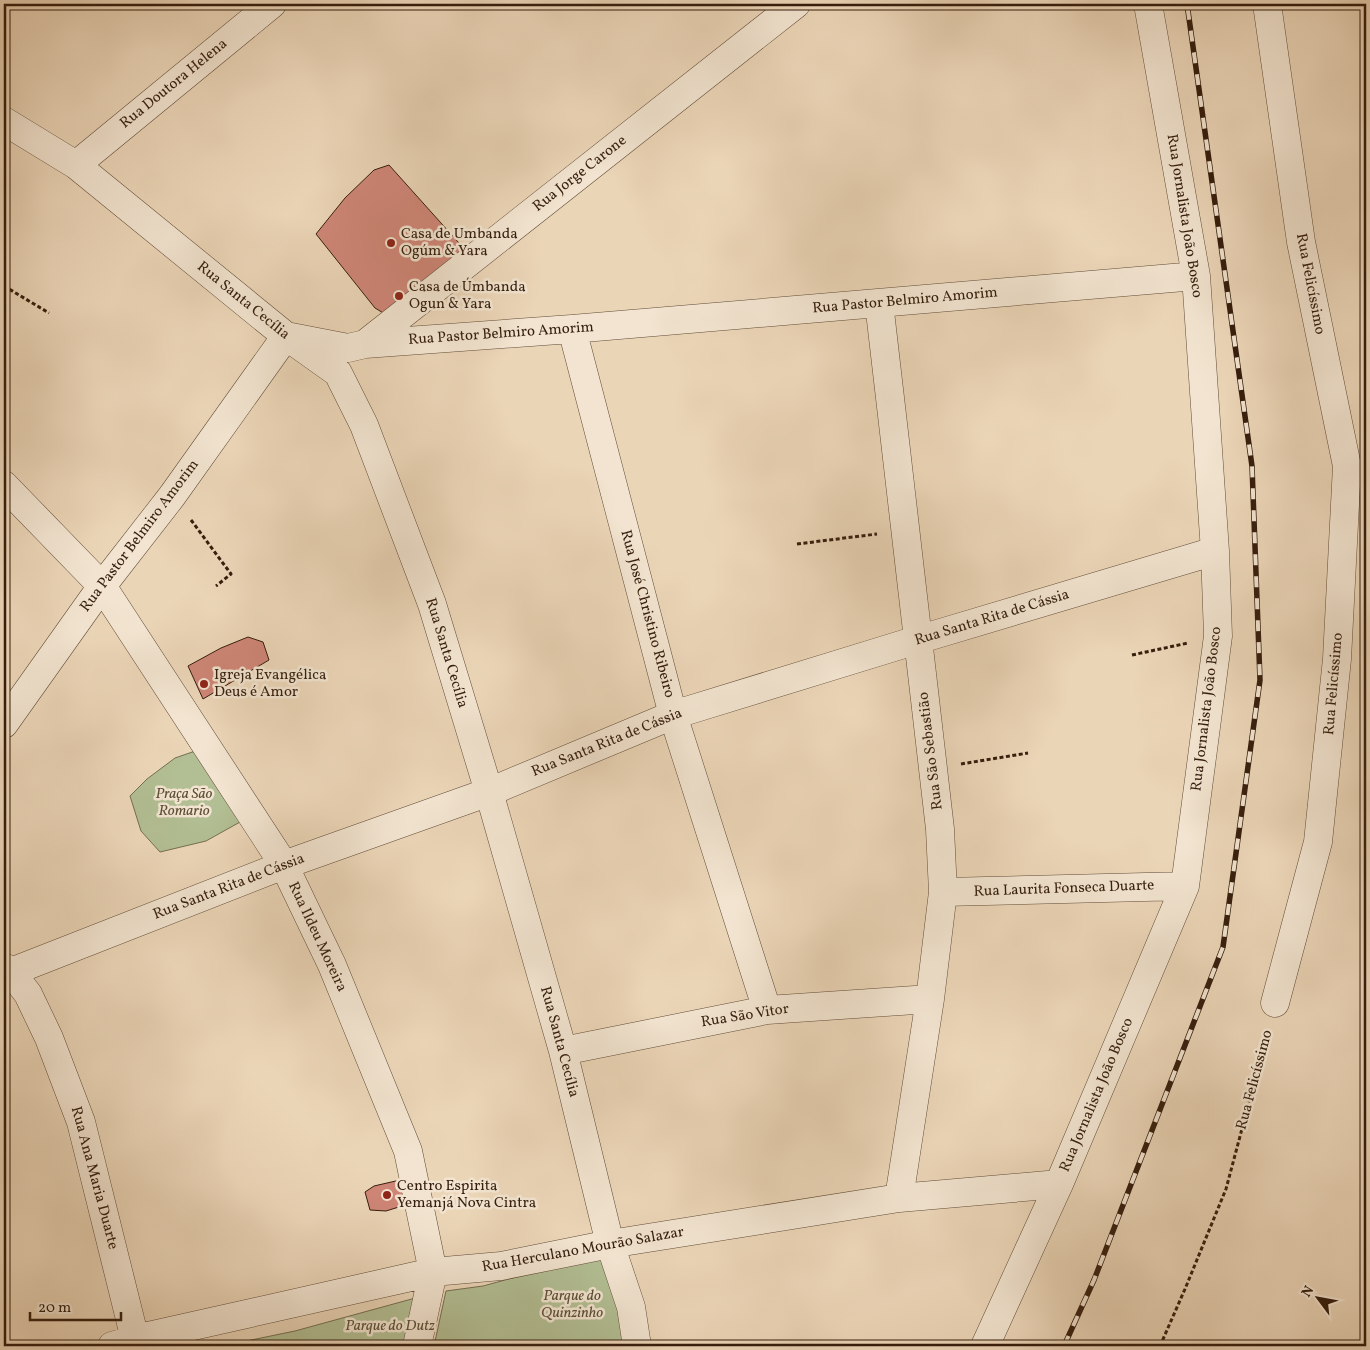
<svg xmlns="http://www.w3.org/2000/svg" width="1370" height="1350" font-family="Vollkorn,serif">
<rect width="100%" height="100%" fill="#ebd5b7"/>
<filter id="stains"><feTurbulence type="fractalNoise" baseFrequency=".004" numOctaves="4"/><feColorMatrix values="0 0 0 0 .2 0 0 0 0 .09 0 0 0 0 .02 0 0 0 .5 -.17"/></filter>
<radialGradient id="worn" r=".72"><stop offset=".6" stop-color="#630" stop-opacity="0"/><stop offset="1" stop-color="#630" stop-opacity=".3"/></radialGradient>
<path fill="#b2be93" stroke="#746e50" d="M201 749 240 822 206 841 160 852 141 831 130 796 147 779 175 758Z
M604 1253 626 1346H434L446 1291 483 1286Z
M419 1297 408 1346H222L295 1331Z"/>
<path fill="#cf8677" stroke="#351e0d" d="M389 165 467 252 390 317 375 308 316 234 345 198 374 170Z
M248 637 263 642 269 660 203 699 188 666 221 648Z
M400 1180 404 1183 408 1201 402 1206 386 1211 370 1210 365 1192 374 1186Z"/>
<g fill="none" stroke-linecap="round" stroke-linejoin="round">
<g stroke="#624c38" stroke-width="29">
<path id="street" d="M1267 4 1301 242 1347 466 1337 659 1318 842 1275 1003
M4 121 76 165 286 336 338 373 364 425 432 604 489 792 563 1051 610 1244 631 1307 637 1346
M76 165 272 4
M879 303 940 829 943 892 930 999 899 1198
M572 329 673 715 767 1010
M365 344 796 4
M4 485 102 586 284 865 332 965 408 1151 433 1272 417 1346
M4 724 102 586 172 496 286 336 348 348 365 344 572 329 1196 276
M943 892 1185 886
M4 967 11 972 28 994 49 1038 81 1122 135 1339V1346
M11 972 284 865 489 792 673 715 917 640 1215 551
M563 1051 767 1010 930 999
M112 1346 135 1339 433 1272 501 1266 610 1244 899 1198 1059 1184
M985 1346 1059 1184 1185 886 1218 636 1215 551 1196 276 1148 4"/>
</g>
<path stroke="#351e0d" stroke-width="3" stroke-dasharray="4 2.5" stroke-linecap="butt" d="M4 286 49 313
M191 520 231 574 216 586
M797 544 877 534
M1132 655 1188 643
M961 764 1028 753
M1160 1346 1185 1289 1226 1189 1268 1031"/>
<use href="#street" stroke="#f2e4d0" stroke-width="28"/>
<g stroke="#351e0d" stroke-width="5.5">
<path id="rail" d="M1064 1346 1094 1280 1223 947 1260 680 1252 466 1187 4"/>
</g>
<use href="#rail" stroke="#f2e4d0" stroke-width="4" stroke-dasharray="11" stroke-linecap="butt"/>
</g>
<g fill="#8f2418" stroke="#f2e4d0" stroke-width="2">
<circle cx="391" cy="243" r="5"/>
<circle cx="399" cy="296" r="5"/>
<circle cx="204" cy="684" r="5"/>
<circle cx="387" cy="1195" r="5"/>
</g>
<g text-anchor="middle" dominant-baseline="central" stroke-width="5" stroke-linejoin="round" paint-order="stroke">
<g font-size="15" fill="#351e0d" stroke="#f2e4d0">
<text transform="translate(174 84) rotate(-39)">Rua Doutora Helena</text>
<text transform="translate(580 174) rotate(-38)">Rua Jorge Carone</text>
<text transform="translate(1184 216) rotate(81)">Rua Jornalista João Bosco</text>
<text transform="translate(1310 284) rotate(79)">Rua Felicíssimo</text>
<text transform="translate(243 301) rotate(39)">Rua Santa Cecília</text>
<text transform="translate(905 301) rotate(-5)">Rua Pastor Belmiro Amorim</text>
<text transform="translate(501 334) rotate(-4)">Rua Pastor Belmiro Amorim</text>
<text transform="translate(140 536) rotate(-53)">Rua Pastor Belmiro Amorim</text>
<text transform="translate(647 614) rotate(75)">Rua José Christino Ribeiro</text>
<text transform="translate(992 618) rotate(-17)">Rua Santa Rita de Cássia</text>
<text transform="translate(446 653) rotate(73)">Rua Santa Cecília</text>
<text transform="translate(1334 684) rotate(-85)">Rua Felicíssimo</text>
<text transform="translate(1207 709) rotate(-83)">Rua Jornalista João Bosco</text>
<text transform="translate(607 743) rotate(-22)">Rua Santa Rita de Cássia</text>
<text transform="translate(931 751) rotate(-97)">Rua São Sebastião</text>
<text transform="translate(229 887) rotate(-21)">Rua Santa Rita de Cássia</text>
<text transform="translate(1064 889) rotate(-2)">Rua Laurita Fonseca Duarte</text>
<text transform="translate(317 937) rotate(65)">Rua Ildeu Moreira</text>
<text transform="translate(745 1016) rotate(-9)">Rua São Vitor</text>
<text transform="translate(559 1042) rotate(75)">Rua Santa Cecília</text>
<text transform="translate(1255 1080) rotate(-75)">Rua Felicíssimo</text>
<text transform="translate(1097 1095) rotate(-67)">Rua Jornalista João Bosco</text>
<text transform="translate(94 1178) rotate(75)">Rua Ana Maria Duarte</text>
<text transform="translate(583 1250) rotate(-10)">Rua Herculano Mourão Salazar</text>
</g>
<g font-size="15" fill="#351e0d" stroke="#f2e4d0" text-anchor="start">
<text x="401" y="234">Casa de Umbanda<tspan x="401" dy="17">Ogúm &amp; Yara</tspan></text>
<text x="409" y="287">Casa de Úmbanda<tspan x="409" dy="17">Ogun &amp; Yara</tspan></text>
<text x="214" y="675">Igreja Evangélica<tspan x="214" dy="17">Deus é Amor</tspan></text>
<text x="397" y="1186">Centro Espirita<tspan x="397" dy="17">Yemanjá Nova Cintra</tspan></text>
</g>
<g font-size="15" font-style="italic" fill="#5a4e35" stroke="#f2e4d0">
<text x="184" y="794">Praça São<tspan x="184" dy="17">Romario</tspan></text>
<text x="572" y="1296">Parque do<tspan x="572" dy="17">Quinzinho</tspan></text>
<text x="390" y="1326">Parque do Dutz</text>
</g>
</g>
<rect width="1370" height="1350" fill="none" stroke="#ebd5b7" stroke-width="20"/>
<rect x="5" y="5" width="1360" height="1340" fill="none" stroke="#351e0d" stroke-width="2.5"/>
<rect x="10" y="10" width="1350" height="1330" fill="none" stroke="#351e0d"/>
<g transform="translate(1318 1298) rotate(302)" stroke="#f2e4d0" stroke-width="4" paint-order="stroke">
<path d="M0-4L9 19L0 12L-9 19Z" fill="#351e0d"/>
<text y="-8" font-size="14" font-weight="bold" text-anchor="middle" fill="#351e0d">N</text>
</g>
<path d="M30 1312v8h91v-8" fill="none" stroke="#351e0d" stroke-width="2.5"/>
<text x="38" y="1312" font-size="15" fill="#351e0d" stroke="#f2e4d0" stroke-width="4" paint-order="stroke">20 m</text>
<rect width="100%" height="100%" filter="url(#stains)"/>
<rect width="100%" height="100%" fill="url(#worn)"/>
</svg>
